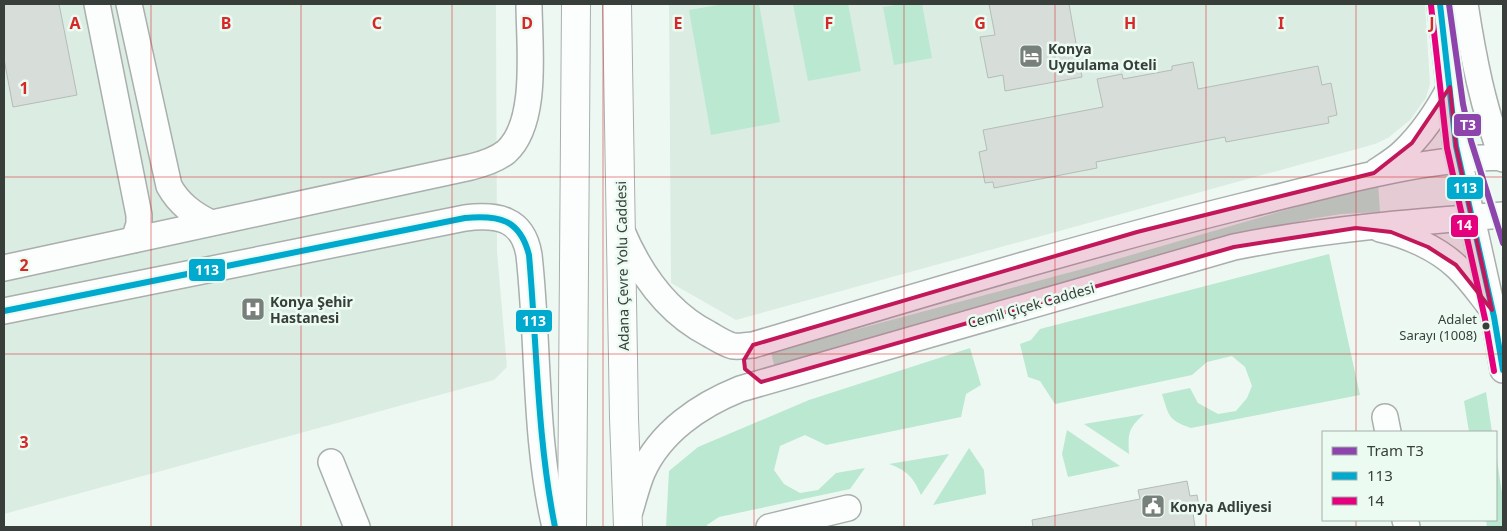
<svg xmlns="http://www.w3.org/2000/svg" width="1507" height="531" font-family="'Noto Sans',sans-serif">
<rect width="100%" height="100%" fill="#eef8f3"/>
<path fill="#dbece3" d="M4 4H496L497 251 507 367 494 380 4 514Z
M669 4H1425L1430 84 1426 98 1410 120 1388 138 1375 144 736 320 671 283Z"/>
<path fill="#bae8d1" d="M724 4H759L780 122 711 135 689 10Z
M793 4H848L861 71 808 81Z
M902 4H922L932 58 894 65 883 7Z
M1378 183 1380 212 1341 214 1310 219 1270 229 1094 279 774 365 771 352 1090 267Z
M1329 254 1360 395 1191 428C1168 420 1169 416 1162 394L1190 388 1198 403 1218 414 1236 411 1247 398 1252 386 1245 367 1232 356 1207 362 1192 375 1055 404 1040 381 1028 377 1020 344 1031 340 1040 329Z
M970 348 981 385 966 394 961 417 826 445 805 435 780 446 774 470 784 484 800 493 818 490 836 473 865 468 850 489 719 517 707 525V527H666L669 471 698 447 809 400Z
M1486 392 1492 432H1469L1464 401Z
M1144 414C1128 429 1128 433 1129 454L1084 424Z
M1067 430 1120 466 1068 477 1062 454Z
M969 448 984 470 986 494 933 505Z
M1496 453 1503 500V527H1487L1486 520H1496Z
M949 454 921 495C913 477 908 471 889 464Z"/>
<path fill="#d7deda" stroke="#b5bcb8" d="M4 4H59L77 95 13 107 4 59Z
M989 4H1069L1082 77 1005 91 1003 75 988 78 980 37 995 35Z
M1193 62 1198 89 1318 66 1322 85 1331 83 1337 115 1328 117 1329 123 1226 142 1225 137 1096 162 1097 168 994 188 993 182 985 183 979 152 987 150 983 130 1103 107 1097 79 1122 74 1123 79 1172 70V66Z
M1187 481 1190 496 1197 495 1200 512 1193 513 1195 527H1033L1032 520 1140 499 1138 490Z"/>
<g fill="none" stroke-linecap="round" stroke-linejoin="round">
<g stroke="#a9afac" stroke-width="28">
<path id="minor" d="M97 4 139 215V224L134 240
M129 4 169 186C179 204 193 214 211 223
M1440 4 1456 146 1494 317 1503 370
M1465 4C1473 56 1483 109 1503 159
M1377 171C1386 165 1396 159 1403 152 1422 134 1438 110 1450 87
M621 229C639 272 666 312 709 334 716 338 725 344 733 346 739 347 747 345 753 345 917 296 1081 246 1247 205 1332 184 1416 159 1503 157
M1380 229C1407 235 1437 248 1457 267 1469 278 1478 291 1488 304
M4 268 471 167C483 164 496 160 506 152 539 123 529 44 529 4
M4 311 465 218C497 214 523 218 529 255 539 345 534 438 555 527
M1385 417 1388 432
M331 462 357 527
M630 511C634 498 637 485 642 473 660 432 700 405 740 389L1234 247C1323 229 1413 222 1503 215
M1405 520 1407 527
M769 527 848 508"/>
</g>
<g stroke="#a9afac" stroke-width="30">
<path id="highway" d="M617 4 624 418 628 527
M572 527 576 4"/>
</g>
<use href="#minor" stroke="#fcfefd" stroke-width="25"/>
<use href="#highway" stroke="#fcfefd" stroke-width="28"/>
<g stroke="#ebfbf2" stroke-width="10">
<path id="bus-1" d="M1440 4 1456 146 1494 317 1503 370
M4 311 465 218C499 215 520 219 529 255 537 346 537 437 555 527"/>
</g>
<g stroke="#ebfbf2" stroke-width="10">
<path id="bus-2" d="M1431 5 1447 148 1485 319 1494 371"/>
</g>
<use href="#bus-1" stroke="#00a9ce" stroke-width="6"/>
<use href="#bus-2" stroke="#e5007d" stroke-width="6"/>
<g stroke="#ebfbf2" stroke-width="10">
<path id="tram-1" d="M1449 4 1463 104 1471 141 1503 243"/>
</g>
<use href="#tram-1" stroke="#8e44ad" stroke-width="6"/>
</g>
<path fill="#c2185b" fill-opacity="0.2" stroke="#c2185b" stroke-width="4" stroke-linejoin="round" d="M1450 87 1456 146 1492 310 1456 265 1428 247 1391 232 1356 228 1234 247 761 382 745 369 744 360 753 345 1137 232 1374 173 1412 143Z"/>
<path fill="none" stroke="#d62828" stroke-width="1" stroke-opacity="0.55" d="M151 4V527M301 4V527M452 4V527M603 4V527M754 4V527M904 4V527M1055 4V527M1206 4V527M1356 4V432M4 177H1503M4 354H1503M1356 520V527"/>
<defs>
<g id="hotel-square" transform="scale(1.25)"><rect x="-9" y="-9" width="18" height="18" rx="4" fill="#78807b" stroke="#ebfbf2"/><path d="M-6-4.5h1.5V1H6V5H4.5V3h-9V5H-6ZM-4 0a1.8 1.8 0 1 1 3.6 0ZM.5 0V-2.5h3Q6-2.5 6 0Z" fill="#fff"/></g>
<g id="hospital-square" transform="scale(1.25)"><rect x="-9" y="-9" width="18" height="18" rx="4" fill="#78807b" stroke="#ebfbf2"/><path d="M-5-5h3v3.5h4V-5h3V5h-3V1.5h-4V5h-3Z" fill="#fff"/></g>
<g id="civic-square" transform="scale(1.25)"><rect x="-9" y="-9" width="18" height="18" rx="4" fill="#78807b" stroke="#ebfbf2"/><path d="M-.6-6.5H3V-4.5H.6V-3L4-1V1h2V6H-6V1h2V-1L-.6-3ZM-1.2 2.5V6h2.4V2.5Z" fill="#fff"/></g>
</defs>
<g fill-rule="evenodd">
<use href="#hotel-square" x="1031" y="56"/>
<use href="#hospital-square" x="253" y="309"/>
<use href="#civic-square" x="1153" y="506"/>
</g>
<circle fill="#383f3b" stroke="#ebfbf2" stroke-width="2" cx="1486" cy="326" r="4.5"/>
<g text-anchor="middle" dominant-baseline="central" stroke-width="5" stroke-linejoin="round" paint-order="stroke">
<g font-size="13" fill="#383f3b" stroke="#ebfbf2" text-anchor="end">
<text x="1477" y="319">Adalet<tspan x="1477" dy="16">Sarayı (1008)</tspan></text>
</g>
<g font-size="14" font-weight="bold" fill="#383f3b" stroke="#ebfbf2" text-anchor="start">
<text x="1048" y="48">Konya<tspan x="1048" dy="16">Uygulama Oteli</tspan></text>
<text x="270" y="301">Konya Şehir<tspan x="270" dy="16">Hastanesi</tspan></text>
<text x="1170" y="506">Konya Adliyesi</text>
</g>
<g font-size="14" fill="#383f3b" stroke="#ebfbf2">
<text transform="translate(622 266) rotate(-91)">Adana Çevre Yolu Caddesi</text>
<text transform="translate(1031 305) rotate(-16)">Cemil Çiçek Caddesi</text>
</g>
</g>
<g font-size="16" text-anchor="middle" font-weight="bold" fill="#d62828" stroke="#ebfbf2" stroke-width="5" stroke-linejoin="round" paint-order="stroke">
<text x="75" y="29">A</text>
<text x="226" y="29">B</text>
<text x="377" y="29">C</text>
<text x="527" y="29">D</text>
<text x="678" y="29">E</text>
<text x="829" y="29">F</text>
<text x="980" y="29">G</text>
<text x="1130" y="29">H</text>
<text x="1281" y="29">I</text>
<text x="1432" y="29">J</text>
<text x="24" y="94">1</text>
<text x="24" y="271">2</text>
<text x="24" y="448">3</text>
</g>
<g stroke="#ebfbf2" stroke-width="2">
<rect x="1453" y="113" width="29" height="24" rx="5" fill="#8e44ad"/>
<rect x="1446" y="176" width="38" height="24" rx="5" fill="#00a9ce"/>
<rect x="1450" y="214" width="29" height="24" rx="5" fill="#e5007d"/>
<rect x="188" y="258" width="38" height="24" rx="5" fill="#00a9ce"/>
<rect x="515" y="309" width="38" height="24" rx="5" fill="#00a9ce"/>
</g>
<g font-size="14" text-anchor="middle" font-weight="bold" fill="#fff">
<text x="1468" y="130">T3</text>
<text x="1465" y="193">113</text>
<text x="1464" y="230">14</text>
<text x="207" y="275">113</text>
<text x="534" y="326">113</text>
</g>
<rect width="1507" height="531" fill="none" stroke="#383f3b" stroke-width="10"/>
<rect x="1322" y="431" width="175" height="90" fill="#ebfbf2" stroke="#a3b0a9"/>
<rect x="1332" y="447" width="25" height="8" fill="#8e44ad" stroke="#a3b0a9"/>
<text x="1367" y="456" font-size="15" fill="#383f3b">Tram T3</text>
<rect x="1332" y="472" width="25" height="8" fill="#00a9ce" stroke="#a3b0a9"/>
<text x="1367" y="481" font-size="15" fill="#383f3b">113</text>
<rect x="1332" y="497" width="25" height="8" fill="#e5007d" stroke="#a3b0a9"/>
<text x="1367" y="506" font-size="15" fill="#383f3b">14</text>
</svg>
